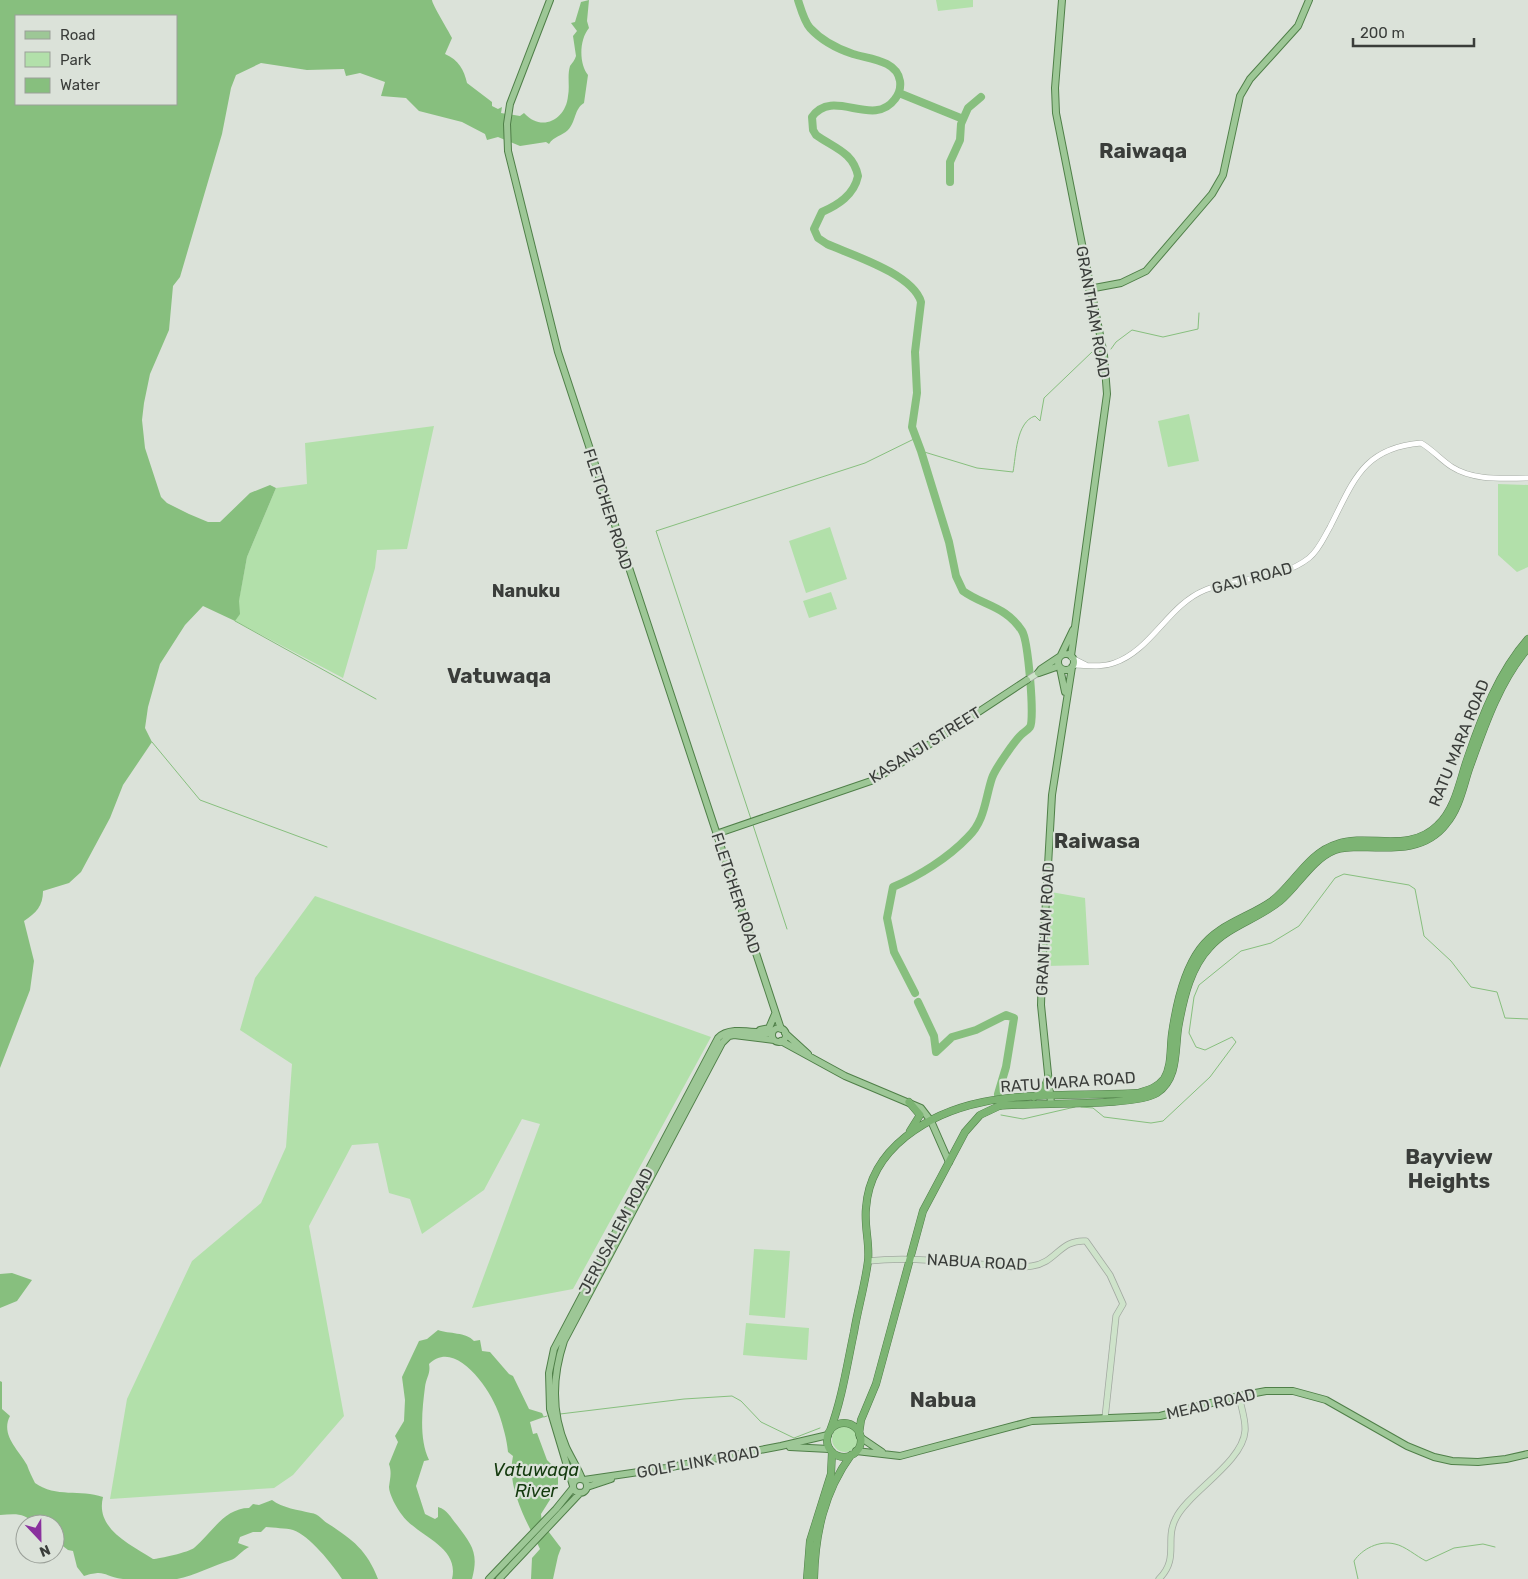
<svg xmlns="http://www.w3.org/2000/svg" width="1528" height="1579" font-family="Rubik,sans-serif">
<rect width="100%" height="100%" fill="#dbe2d9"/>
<path fill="#b2e0aa" d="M936 0H973V7L938 11Z
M1189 414 1199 461 1168 467 1158 421Z
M434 426 407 549 377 550 375 568 343 678 235 621 247 557 276 488 307 484 305 443Z
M1498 484 1528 485V567L1517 572 1498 555Z
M830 527 847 579 806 593 789 541Z
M831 592 837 609 809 618 803 601Z
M1051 892 1085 898 1089 965 1046 966Z
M315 896 711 1037 573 1289 472 1308 540 1124 522 1119 484 1190 422 1234 410 1199 389 1193 378 1143 352 1145 309 1226 344 1416 293 1475 274 1488 110 1499 127 1399 192 1261 261 1203 286 1147 292 1064 240 1030 255 978Z
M754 1249 790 1251 785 1318 749 1315Z
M746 1323 809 1328 807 1360 743 1355Z
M832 1439a13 13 0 1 1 26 0a13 13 0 1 1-26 0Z"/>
<path fill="#87bf7e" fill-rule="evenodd" d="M0 0H432C432 4 448 30 452 38L445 54C459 60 464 70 467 83L492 102V106L498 109 502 107 501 113 520 116 524 113C542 133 566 119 568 96 570 86 567 76 570 66 572 63 575 60 576 56L573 36 577 31 571 23 575 22 581 2 589 0 587 21 589 28C579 40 579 64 588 75L584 103C574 109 576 122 568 130 562 136 554 136 549 144L546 142 520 146 498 137 487 140 485 134 462 122 419 111 406 98 381 96 385 82 360 73 346 76 344 69 307 70 261 63 236 75 231 88 222 134 180 277 173 286 169 330 150 374 144 403 142 420 145 448 161 497 167 503 189 514 208 522H220L250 493 270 485 276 488 247 557 239 601 240 614 235 621 203 606 185 625 160 664 148 707 145 728 152 742 123 785 110 818 81 872 69 883 43 891C43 906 36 913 24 921L34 961 30 990 0 1068ZM16 16H176V104H16Z
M12 1273 32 1280 17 1301 0 1308V1274Z
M438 1330C449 1334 466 1332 474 1341L480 1340 482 1351 490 1352 509 1374 513 1376 529 1409 542 1413 544 1417 530 1422 533 1434 537 1433 547 1460 555 1468 558 1475V1487L541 1514 542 1523 561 1548 558 1556 553 1579H531L532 1558 540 1549C527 1522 506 1487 513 1456L508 1452C507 1440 503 1426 499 1414 492 1392 456 1337 429 1364 431 1373 426 1378 425 1387 422 1410 419 1439 429 1460L424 1461 416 1486 425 1514 435 1519 438 1517V1507C448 1510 450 1517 457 1525 472 1545 479 1553 472 1579H452C460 1546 417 1536 402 1515 397 1509 389 1494 389 1487 390 1478 392 1473 389 1464L398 1442 395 1436 404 1421 405 1400 402 1377 419 1341 427 1339Z
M0 1381 2 1382V1409L10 1416C0 1435 19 1450 27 1465 29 1471 32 1477 35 1483 56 1498 80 1489 103 1497 95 1529 130 1544 153 1559 159 1559 189 1552 194 1548 211 1534 224 1508 249 1508L253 1504 259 1505 272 1500C282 1508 299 1510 311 1513 319 1514 322 1520 327 1523 352 1539 367 1550 378 1579H342C333 1565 309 1535 293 1530 286 1528 274 1528 266 1527L261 1532H253L240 1537 238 1543 249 1547C242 1550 236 1559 231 1560 214 1565 194 1576 177 1579 161 1579 139 1579 123 1579 102 1576 106 1569 84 1576L77 1567 73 1551 68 1550 55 1540V1524H34C25 1512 14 1514 0 1515Z"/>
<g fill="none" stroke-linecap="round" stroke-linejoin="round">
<path stroke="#87bf7e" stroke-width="1" d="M1111 349 1116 342 1132 330 1163 337 1198 329 1199 313
M921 451 977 468 1013 472C1016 456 1016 422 1035 416L1040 421 1044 398 1092 352
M235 621 376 699
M152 742 200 800 327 847
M751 819 656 531 865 463 914 439
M753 825 787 929
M1081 1107 1093 1108 1104 1117 1151 1123 1163 1121 1210 1077 1236 1042 1232 1037 1205 1050 1196 1047 1189 1033 1194 997 1199 985 1241 951 1271 943 1299 926 1335 878 1344 874 1409 885 1415 889 1424 936 1451 961 1471 987 1497 992 1505 1018 1528 1019
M1001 1115 1023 1119 1075 1107
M560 1414 684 1399 732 1396 741 1401 761 1422 794 1438 820 1428
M544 1417 547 1416
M1358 1579 1354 1561C1362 1549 1379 1540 1395 1544 1405 1546 1416 1556 1426 1561L1454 1548 1483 1544 1495 1547"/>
<path stroke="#87bf7e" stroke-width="8" d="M798 0C801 9 804 21 810 28 821 40 838 49 853 54 869 59 897 60 900 81 901 88 899 94 895 99 873 129 833 87 812 117L813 130 816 135C834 148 853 152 858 176 854 195 838 205 822 212L814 229 818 238 827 244C852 255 913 274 921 302L915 352 917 393 912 427 921 451 949 542 956 576 963 591C984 606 1006 606 1022 631 1028 640 1035 719 1030 727 1028 730 1024 732 1021 735 1014 742 995 769 992 778 985 799 985 821 968 837 948 858 919 876 893 887L887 918 894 952 915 993
M899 93 963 119
M950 182V162L960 140 961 124 968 108 981 97
M918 1002 934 1036 936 1052 952 1037 976 1030 1006 1015 1014 1018 1006 1067 998 1094"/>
<g stroke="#a2a9a1" stroke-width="6">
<path id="tertiary" d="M1072 658 1086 665
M1073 665C1086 665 1101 668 1114 663 1152 650 1168 605 1205 590 1239 576 1280 581 1309 558 1319 550 1324 537 1330 527 1354 480 1363 448 1421 443 1433 450 1441 460 1452 467 1474 481 1503 478 1528 478"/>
</g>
<g stroke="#a2a9a1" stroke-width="7">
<path id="secondary" d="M1027 680 1038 673
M868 1261C906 1257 941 1261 979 1264 996 1265 1015 1269 1032 1266 1056 1263 1060 1239 1086 1241L1110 1275 1123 1304 1116 1316 1105 1418
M1159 1579C1180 1558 1164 1540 1176 1518 1188 1493 1243 1462 1245 1431 1246 1420 1241 1407 1239 1396"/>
</g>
<g stroke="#4f7f48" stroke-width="8">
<path id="primary" d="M550 0 510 104 507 124 508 151 558 352 781 1029
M1062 0 1055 88 1056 113 1104 355 1107 394 1071 656
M1089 289 1121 283 1146 271 1212 194 1223 175 1240 96 1250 79 1298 26 1309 0
M1058 662a8 8 0 1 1 16 0a8 8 0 1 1-16 0Z
M1061 655 1073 630
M1060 668 1065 692
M1038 673 1041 669 1059 657
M1039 673 1059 666
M716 834 871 781 892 769 1027 680
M772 1035a7 7 0 1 1 14 0a7 7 0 1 1-14 0Z
M760 1030 769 1028 775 1014
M785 1033 808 1054
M781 1041 845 1076 921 1108 931 1121 949 1162
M1051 1103 1041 1005 1042 971 1052 795 1072 667
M860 1437 882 1452
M790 1447 829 1449
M856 1451 900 1456 1032 1421 1160 1416 1239 1396 1266 1391H1293L1326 1400 1407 1446 1434 1457 1452 1461 1478 1462 1506 1459 1528 1454
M573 1486a7 7 0 1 1 14 0a7 7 0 1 1-14 0Z
M582 1479C578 1468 571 1458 566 1447 551 1412 552 1377 564 1341L722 1043 729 1036 734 1035 774 1040
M584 1480 666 1468 781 1446 828 1435
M573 1486 550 1409 549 1373 554 1349 718 1038C730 1025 757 1034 772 1033
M587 1487 611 1479
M489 1579 556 1509 573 1488
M499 1579 580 1493"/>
</g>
<g stroke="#4f7f48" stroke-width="8">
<path id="trunk" d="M1034 1097 1043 1092 1048 1078
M909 1102 920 1115 910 1131
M827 1440a17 17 0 1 1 34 0a17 17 0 1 1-34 0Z
M830 1431C842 1399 847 1365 854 1332 858 1308 865 1285 868 1261 870 1244 864 1226 866 1208 870 1148 929 1113 983 1102 1033 1092 1087 1096 1138 1093 1148 1090 1157 1088 1164 1079 1172 1066 1170 1049 1172 1034 1176 1006 1183 972 1200 949 1218 924 1248 918 1272 901 1294 884 1309 852 1337 844 1370 833 1409 854 1438 825 1456 808 1460 779 1468 757 1482 716 1499 672 1528 639
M859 1434 861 1420 876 1384 923 1211 965 1132 980 1115 999 1106C1032 1102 1135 1107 1157 1093 1180 1078 1174 1046 1179 1023 1184 996 1191 967 1210 947 1229 926 1258 919 1280 901 1298 886 1312 859 1335 850 1343 847 1353 847 1362 847 1393 848 1425 851 1446 824 1459 809 1463 787 1469 769 1484 727 1499 682 1528 648
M807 1579 810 1541 831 1474 832 1452
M814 1579C815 1534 824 1492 851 1455"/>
</g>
<use href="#tertiary" stroke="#fff" stroke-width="5"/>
<use href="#secondary" stroke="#cee3ca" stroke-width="5.5"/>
<use href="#primary" stroke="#9dc796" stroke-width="6"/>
<use href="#trunk" stroke="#7cb473" stroke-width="7"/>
</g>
<g text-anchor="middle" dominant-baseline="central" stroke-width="4.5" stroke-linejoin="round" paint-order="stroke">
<g font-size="16" fill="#3a3d3a" stroke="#dbe2d9">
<text transform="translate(1093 312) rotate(80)">GRANTHAM ROAD</text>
<text transform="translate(608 509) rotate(72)">FLETCHER ROAD</text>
<text transform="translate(1252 578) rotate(-15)">GAJI ROAD</text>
<text transform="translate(1459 743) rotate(-68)">RATU MARA ROAD</text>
<text transform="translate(925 745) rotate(-32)">KASANJI STREET</text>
<text transform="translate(736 893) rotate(72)">FLETCHER ROAD</text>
<text transform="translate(1045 929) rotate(-87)">GRANTHAM ROAD</text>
<text transform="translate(1068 1082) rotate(-4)">RATU MARA ROAD</text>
<text transform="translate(616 1231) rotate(-62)">JERUSALEM ROAD</text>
<text transform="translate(977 1262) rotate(3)">NABUA ROAD</text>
<text transform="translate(1211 1404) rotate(-13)">MEAD ROAD</text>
<text transform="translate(698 1462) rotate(-10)">GOLF LINK ROAD</text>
</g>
<g font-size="18" font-weight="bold" fill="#3a3d3a" stroke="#dbe2d9">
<text x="526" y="591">Nanuku</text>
</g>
<g font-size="18" font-style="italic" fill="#143a0e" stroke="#dbe2d9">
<text x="536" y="1470">Vatuwaqa<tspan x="536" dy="21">River</tspan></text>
</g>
<g font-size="21" font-weight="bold" fill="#3a3d3a" stroke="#dbe2d9">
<text x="1143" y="150">Raiwaqa</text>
<text x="499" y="675">Vatuwaqa</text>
<text x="1097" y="840">Raiwasa</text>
<text x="1449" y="1156">Bayview<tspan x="1449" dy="24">Heights</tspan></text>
<text x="943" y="1399">Nabua</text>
</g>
</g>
<rect x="15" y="15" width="162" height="90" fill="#dbe2d9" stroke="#9ba099"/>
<rect x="25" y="31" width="25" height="8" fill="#9dc796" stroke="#9ba099"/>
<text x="60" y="40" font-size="15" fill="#3a3d3a">Road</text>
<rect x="25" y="52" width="25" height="15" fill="#b2e0aa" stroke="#9ba099"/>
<text x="60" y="65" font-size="15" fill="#3a3d3a">Park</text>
<rect x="25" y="78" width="25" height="15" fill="#87bf7e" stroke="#9ba099"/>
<text x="60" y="90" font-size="15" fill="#3a3d3a">Water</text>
<g transform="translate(40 1539) rotate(158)"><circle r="24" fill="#dbe2d9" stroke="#9ba099"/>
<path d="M0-4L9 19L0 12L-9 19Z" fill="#8a319e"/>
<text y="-8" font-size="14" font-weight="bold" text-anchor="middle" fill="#3a3d3a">N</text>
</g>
<path d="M1353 38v8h121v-8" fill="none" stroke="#3a3d3a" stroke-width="2.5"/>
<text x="1360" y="38" font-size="15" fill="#3a3d3a" stroke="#dbe2d9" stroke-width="4" paint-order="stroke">200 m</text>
</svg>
